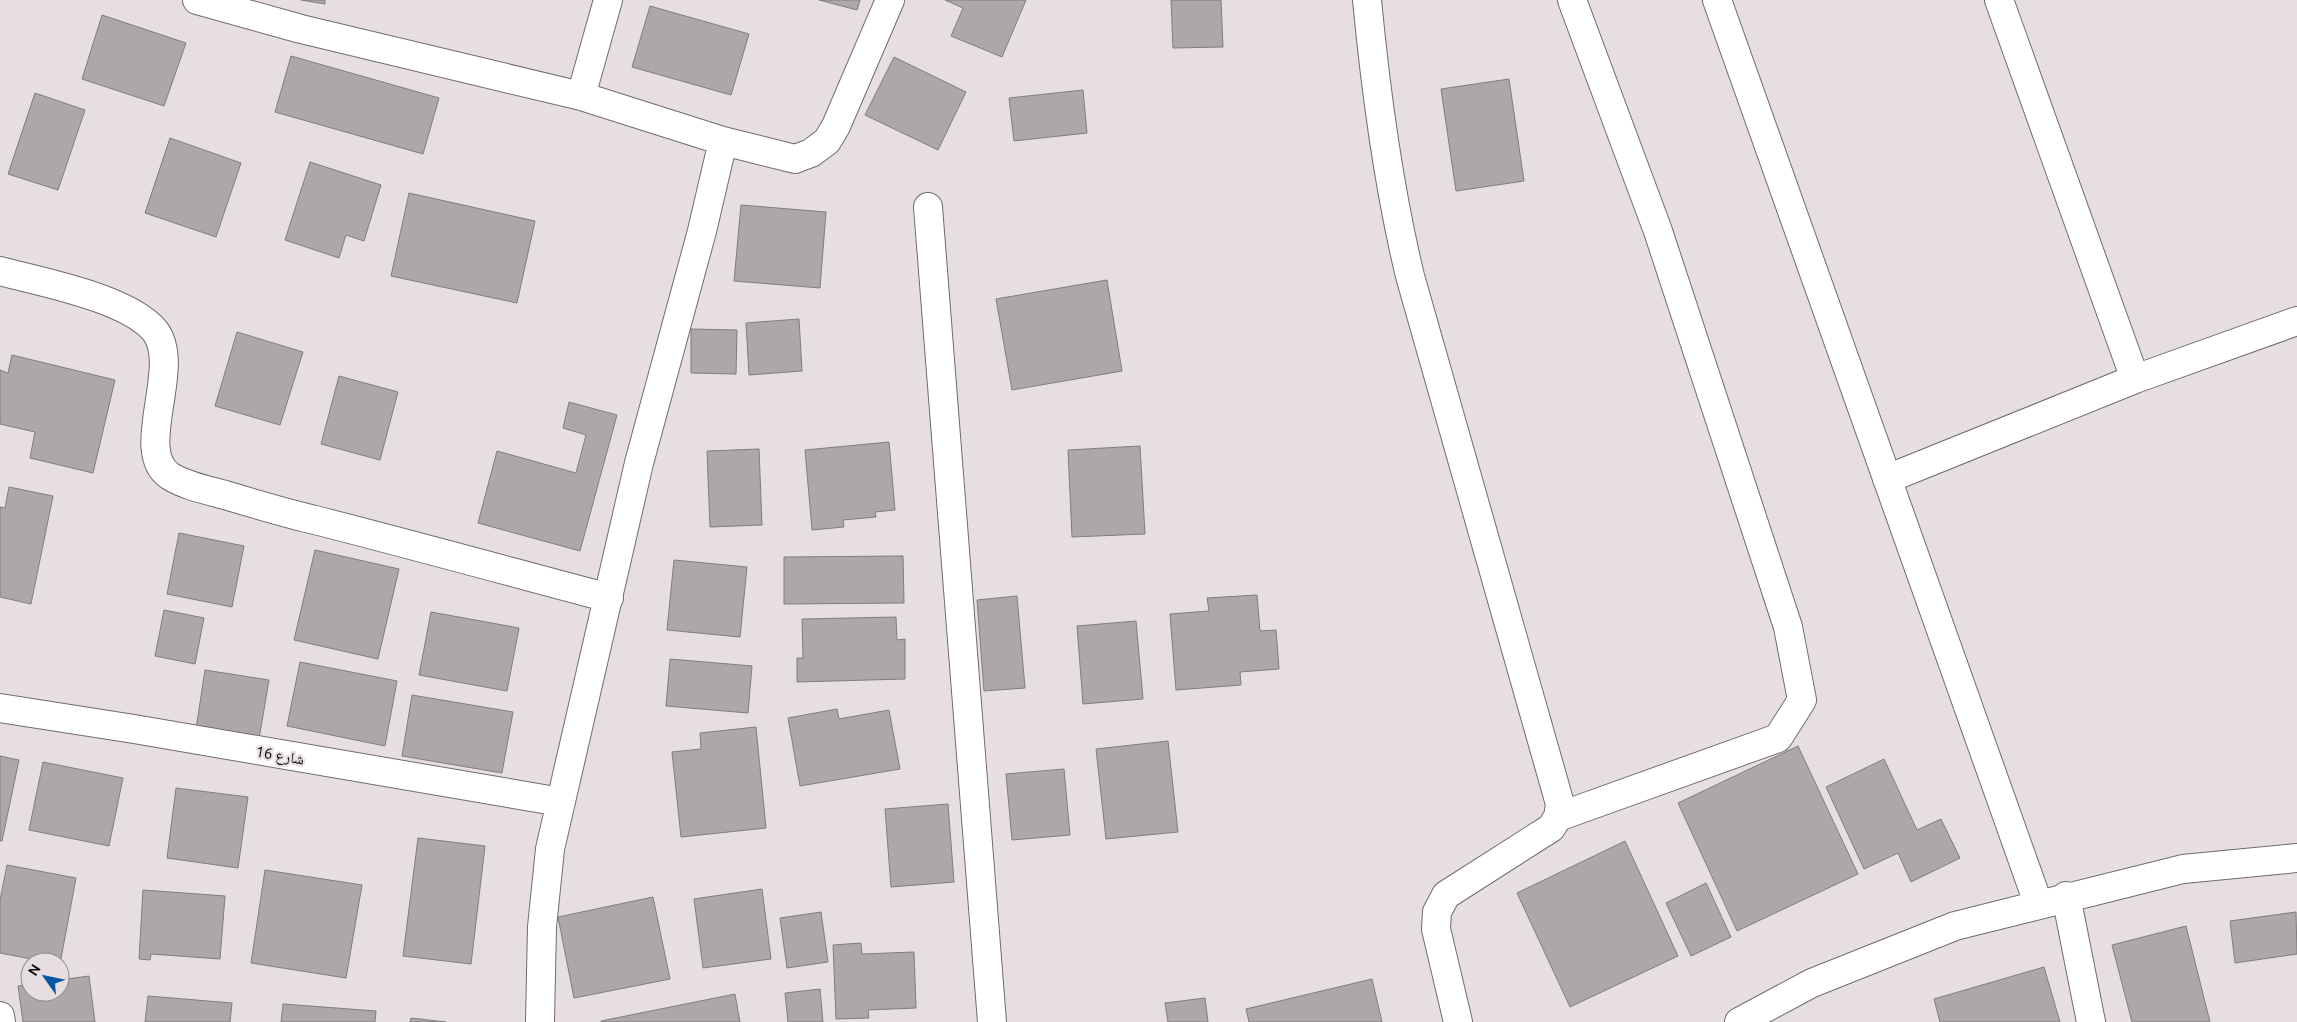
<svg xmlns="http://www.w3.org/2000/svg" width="2297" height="1022" font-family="Ubuntu,'Noto Naskh Arabic',sans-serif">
<rect width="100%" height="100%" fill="#e6dee0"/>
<path fill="#ada7ab" stroke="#827c80" d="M301 0H325V4Z
M819 0H860L857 10Z
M945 0H1026L1002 57 951 36 963 8Z
M1171 0H1221L1223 47 1173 48Z
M650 6 749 34 731 95 632 67Z
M102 15 186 43 164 106 82 79Z
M291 56 439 98 423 154 275 112Z
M894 57 966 92 938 150 865 115Z
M1509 79 1524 181 1456 191 1441 89Z
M1083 90 1087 133 1014 141 1009 98Z
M35 93 85 110 58 190 8 174Z
M170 138 241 163 216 237 145 213Z
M310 162 381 185 364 241 346 235 339 258 285 240Z
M409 193 535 221 517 303 391 276Z
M741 205 826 212 820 288 734 281Z
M1107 280 1122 371 1012 390 996 299Z
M799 319 802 371 749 375 746 323Z
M691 329 737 330 736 374 691 373Z
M237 332 303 352 280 425 215 406Z
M12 355 115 380 93 473 30 458 35 432 0 424V370L8 373Z
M339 376 398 392 380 460 321 444Z
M569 402 617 415 580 551 478 523 497 451 576 473 586 435 563 428Z
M889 442 895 510 875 512 876 517 843 520 844 527 812 530 805 450Z
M1140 446 1145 534 1072 537 1068 450Z
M759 449 762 525 710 527 707 451Z
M9 487 53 496 31 604 0 597V507L5 508Z
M179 533 244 546 232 607 167 594Z
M315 550 399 569 378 659 294 640Z
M903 556 904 603 784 604V557Z
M674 560 747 567 740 637 667 630Z
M1257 595 1260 631 1276 630 1279 669 1240 672 1241 685 1176 690 1170 614 1209 611 1207 598Z
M1017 596 1025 688 984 691 977 600Z
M164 610 204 618 195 664 155 656Z
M431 612 519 628 507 691 419 675Z
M896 617 897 640 905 639V679L797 682V658H803L802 619Z
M1136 621 1143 699 1083 704 1077 626Z
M670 659 752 666 748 713 666 706Z
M300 662 397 681 385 746 287 726Z
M205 670 269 680 259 739 196 729Z
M412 695 513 712 502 773 402 756Z
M837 709 839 719 889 710 900 769 800 786 788 718Z
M756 727 766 828 681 837 672 752 701 749 700 733Z
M1168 741 1178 832 1106 839 1096 749Z
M1798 746 1858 874 1737 931 1678 803Z
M0 756 19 760 2 841H0Z
M1884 759 1917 830 1941 819 1960 858 1911 882 1898 853 1864 869 1826 787Z
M43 762 123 778 109 846 29 830Z
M1064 769 1070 835 1012 840 1006 774Z
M176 788 248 797 238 868 167 858Z
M948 804 954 882 891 887 885 809Z
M418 838 485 846 471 964 403 956Z
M1625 841 1678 956 1570 1007 1517 893Z
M7 865 76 878 60 964V962H47L0 953V900Z
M265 870 362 885 346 978 251 963Z
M1706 883 1731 937 1691 956 1666 903Z
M762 889 771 959 703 968 694 899Z
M143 890 225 896 220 959 151 954 150 960 139 959Z
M653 897 670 979 574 998 558 917Z
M821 912 828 962 787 968 780 918Z
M2296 912 2297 954 2235 963 2230 921Z
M2186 926 2210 1022H2132L2112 945Z
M861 943 862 954 914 952 916 1008 868 1010 869 1018 836 1019 833 945Z
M2044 967 2060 1022H1940L1934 999Z
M89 976 95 1022H23L18 986 30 984V992H60V980Z
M1372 979 1382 1022H1249L1246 1009Z
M820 989 823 1022H788L785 993Z
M735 994 740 1022H601V1021Z
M148 996 232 1003 230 1022H145Z
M1205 998 1208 1022H1168L1165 1003Z
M283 1004 376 1011 375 1022H281Z
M411 1018 446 1022H410Z"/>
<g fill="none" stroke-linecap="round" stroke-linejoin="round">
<g stroke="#726b6d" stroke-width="30">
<path id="minor" d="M197 0 301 29 581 96 723 141 795 159 811 153 827 141 836 126 890 0
M1367 0C1376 94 1388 185 1410 276L1560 804 1558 817 1551 828 1446 895 1437 912 1436 929 1458 1022
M1717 0 2038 903
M581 96 608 0
M928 207 992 1022
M0 271C41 282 128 298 155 331 183 367 132 451 170 476 186 486 207 490 225 495 255 504 285 513 315 520 413 545 511 572 609 598
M2135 379 2297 321
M1887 479 2135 379 1999 0
M0 708 134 729 561 802
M1558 817 1778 738 1802 700 1788 627 1658 231 1572 0
M2066 896 2091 1022
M0 1016 1 1022
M540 1022 542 927 550 849 639 463 702 231 723 141
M1739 1022 1812 983 1955 926 2183 869 2297 858"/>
</g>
<use href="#minor" stroke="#fff" stroke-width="28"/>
</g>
<g text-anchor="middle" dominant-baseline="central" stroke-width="4.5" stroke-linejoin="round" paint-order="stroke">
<g font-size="15" fill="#0d0b0b" stroke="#e6dee0">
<text transform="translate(280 755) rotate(10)">شارع 16</text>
</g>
</g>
<g transform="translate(45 977) rotate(303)"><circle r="24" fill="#e6dee0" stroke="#8f8a8b"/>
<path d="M0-4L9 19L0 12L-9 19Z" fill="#0956a5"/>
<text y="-8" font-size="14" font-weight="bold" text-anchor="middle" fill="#0d0b0b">N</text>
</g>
</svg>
